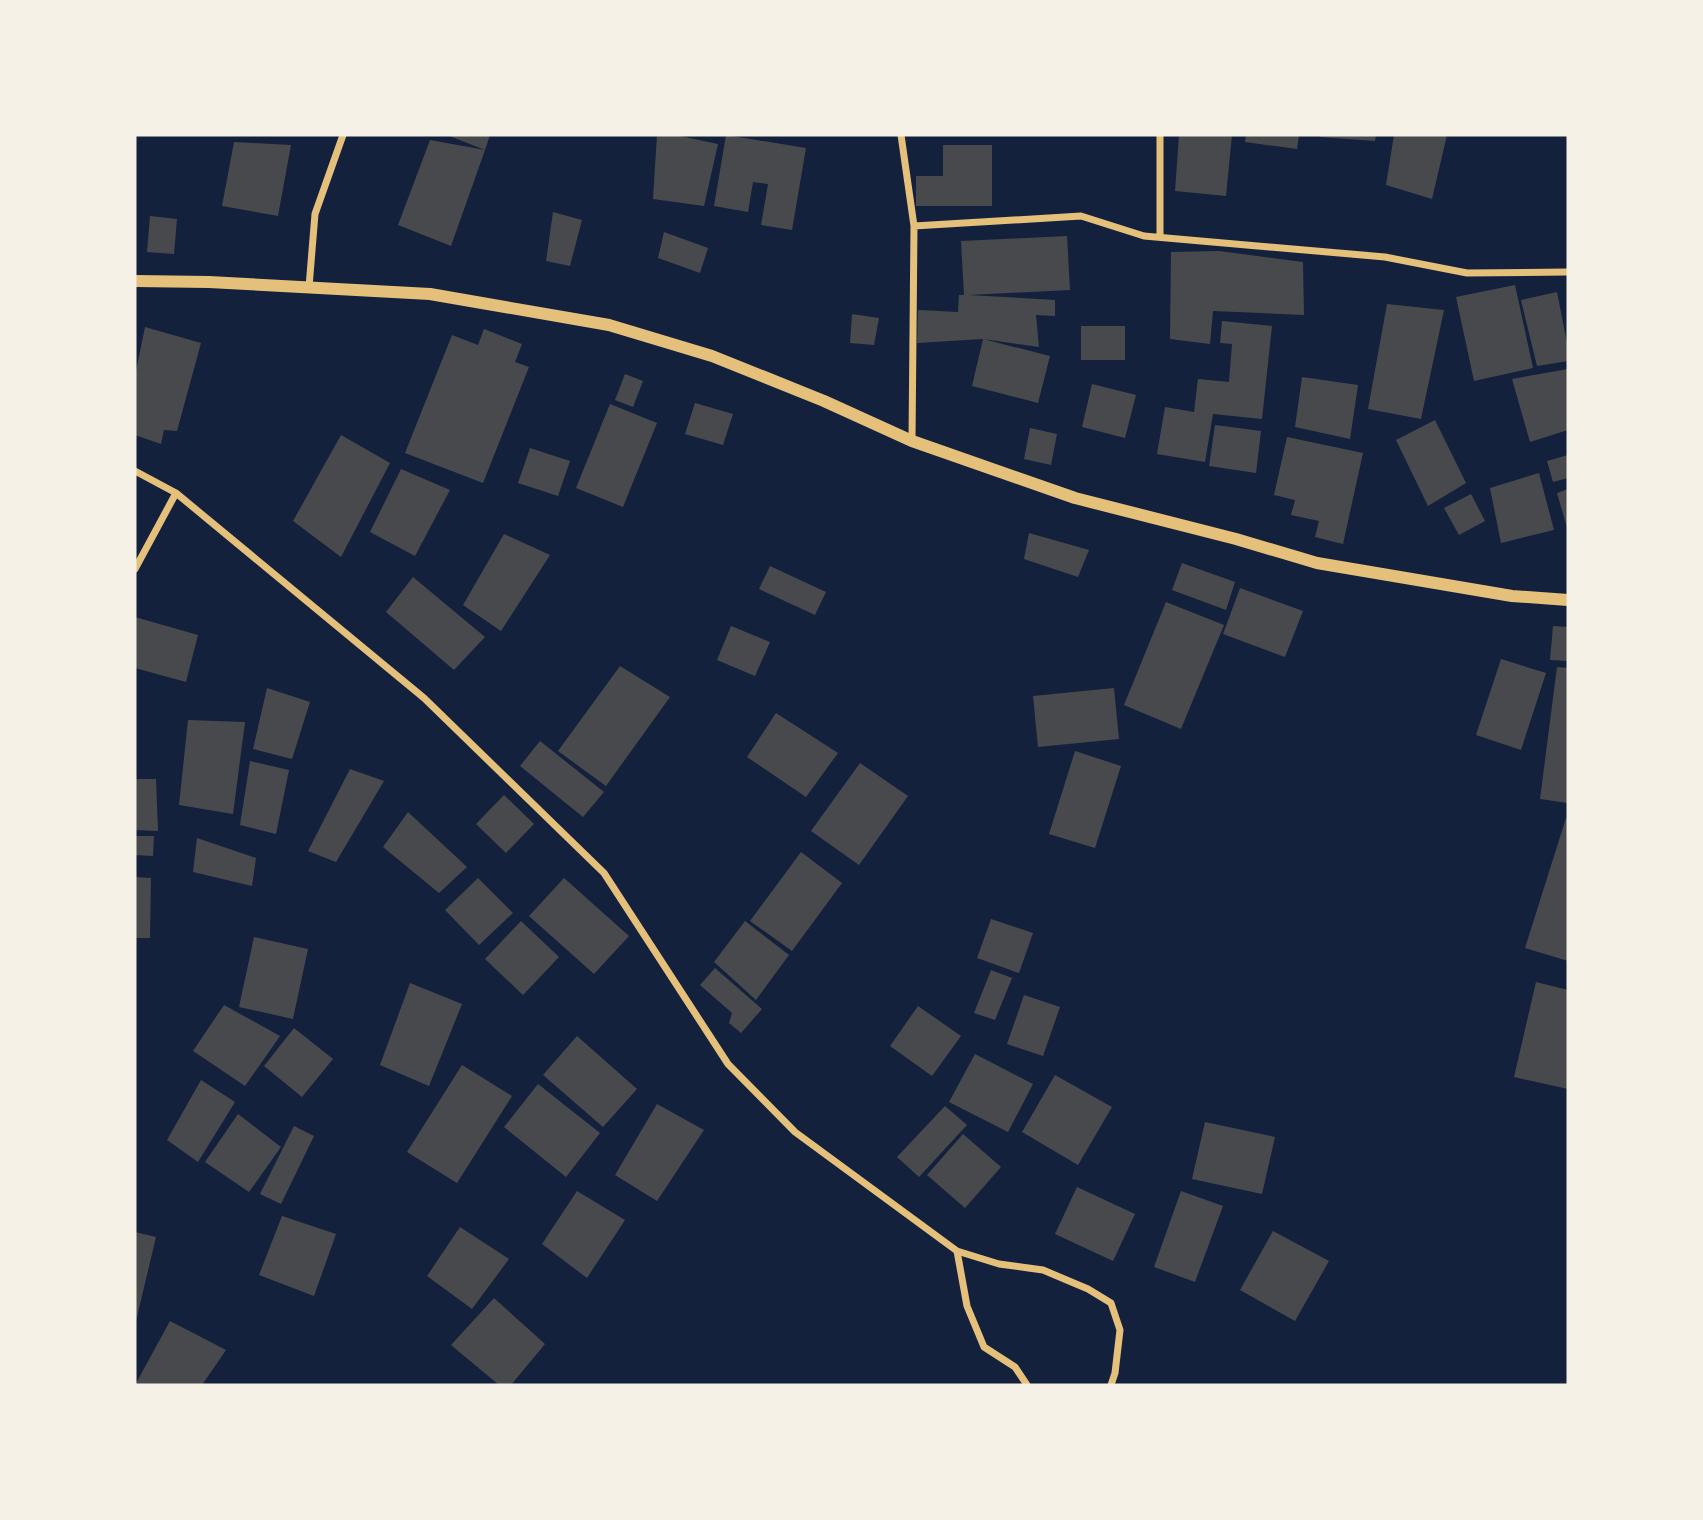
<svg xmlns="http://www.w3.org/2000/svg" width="1703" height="1520" font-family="Commissioner,sans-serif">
<rect width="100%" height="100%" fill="#14213d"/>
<path fill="#48494c" d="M447 135H490L485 150Z
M657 135H675L718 144 704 206 653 199Z
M726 135 806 148 792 230 761 225 768 184 753 182 748 212 714 206Z
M1179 135H1232L1226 196 1175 191Z
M1246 135H1299L1297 149 1245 142Z
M1320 135H1376L1375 141 1320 137Z
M1394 135H1447L1432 199 1386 185Z
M430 140 485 150 451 246 398 225Z
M234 142 291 145 278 216 222 206Z
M943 145H992V206H916V176H943Z
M553 212 582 220 570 266 546 261Z
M150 216 177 219 174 254 147 252Z
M664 232 708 248 700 273 658 258Z
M1067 236 1070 290 968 295 1055 300V316L1036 315 1039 347 983 339 917 343 918 310 958 312 959 295H964L961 241Z
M1219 251 1303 262 1304 315 1213 311 1210 344 1170 339 1171 252Z
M1515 285 1533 368 1474 381 1456 297Z
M1557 292 1568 348V361L1537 366 1521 300Z
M1387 304 1444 310 1421 419 1368 409Z
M852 314 879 318 874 345 850 343Z
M1222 321 1272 326 1262 419 1213 414 1205 462 1157 454 1165 407 1194 412 1198 379 1229 382 1232 344 1220 343Z
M1081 326H1125V360H1081Z
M145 327 201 343 177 431 164 430 161 444 135 435V376Z
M484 329 522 344 515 362 529 367 483 483 405 453 452 335 478 345Z
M983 339 1050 356 1038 403 972 386Z
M1568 369V430L1530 442 1512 379Z
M625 374 643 381 633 407 615 400Z
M1302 377 1358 385 1350 439 1295 427Z
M1092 384 1136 395 1125 438 1082 427Z
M695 403 733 414 723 445 685 434Z
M610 404 657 423 623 507 576 488Z
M1435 420 1466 483 1428 506 1396 440Z
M1215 425 1261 431 1256 473 1209 466Z
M1030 428 1057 434 1051 465 1024 459Z
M341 435 390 463 341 557 293 521Z
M1287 437 1363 453 1343 544 1315 537 1319 521 1291 515 1295 500 1274 495Z
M530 448 570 461 558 496 518 483Z
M1568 455V478L1553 482 1547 461Z
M401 469 450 490 415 556 370 532Z
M1539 473 1554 530 1501 543 1490 488Z
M1568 489V531L1557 493Z
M1471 494 1485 521 1459 535 1444 508Z
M1029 533 1089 550 1078 577 1024 559Z
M504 534 550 555 501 631 463 605Z
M1182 563 1235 582 1226 610 1172 590Z
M770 566 826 592 815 615 759 589Z
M413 577 485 637 454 670 386 612Z
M1240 588 1303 611 1285 657 1223 634Z
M1166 602 1224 625 1181 729 1124 705Z
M135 617 198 635 186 682 135 668Z
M731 626 770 642 755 676 717 660Z
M1553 626 1568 627V661L1550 660Z
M1501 659 1546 673 1521 750 1476 735Z
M620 666 670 697 606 786 558 751Z
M1557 667 1568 668V803L1540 799Z
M267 688 310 702 292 759 253 749Z
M1114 688 1119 739 1038 747 1033 696Z
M776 713 838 753 806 797 747 757Z
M188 720 245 722 233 814 179 805Z
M540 741 604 792 583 817 520 766Z
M1075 751 1121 766 1095 848 1049 834Z
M250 761 289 770 276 834 240 825Z
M860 763 908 796 859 865 811 831Z
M350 769 384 781 336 862 308 851Z
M135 779H156L158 831 135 830Z
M504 795 534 824 506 853 476 824Z
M408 812 467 867 439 893 383 847Z
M1566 818 1568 819V961L1525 948Z
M135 836H154L153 856 135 855Z
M197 838 256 858 252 886 193 872Z
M801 852 842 883 792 951 750 921Z
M135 877 151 878 150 938H135Z
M478 878 513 913 479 945 445 910Z
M564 878 629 936 594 974 529 916Z
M991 919 1033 933 1019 973 977 958Z
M521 921 559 957 523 995 485 959Z
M745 921 789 955 756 1000 714 962Z
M254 937 308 949 293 1019 239 1007Z
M715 968 762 1009 741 1033 729 1023 732 1013 700 985Z
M991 970 1012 978 995 1020 974 1013Z
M1536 982 1568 990V1089L1514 1077Z
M410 983 462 1004 429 1086 380 1065Z
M1024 995 1060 1007 1043 1056 1007 1044Z
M224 1005 280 1036 245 1086 193 1051Z
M918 1006 961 1036 932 1076 890 1046Z
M294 1028 333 1059 302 1097 264 1066Z
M577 1036 637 1089 603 1127 543 1075Z
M975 1054 1033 1084 1008 1132 949 1102Z
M462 1065 512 1096 457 1183 407 1152Z
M1055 1075 1112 1107 1078 1165 1022 1132Z
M201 1080 235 1102 198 1162 167 1140Z
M538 1084 600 1133 566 1177 504 1127Z
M657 1104 704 1130 657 1201 615 1175Z
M945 1106 967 1125 919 1177 897 1157Z
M238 1114 281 1147 249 1192 205 1162Z
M1205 1122 1275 1137 1262 1194 1192 1179Z
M294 1126 314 1136 281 1204 260 1194Z
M963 1134 1001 1167 965 1208 927 1175Z
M1077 1187 1135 1214 1113 1261 1055 1234Z
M577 1191 625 1220 587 1278 542 1244Z
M1181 1191 1223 1206 1195 1282 1154 1267Z
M282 1216 336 1234 314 1296 259 1275Z
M460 1227 509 1259 472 1309 427 1276Z
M1273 1231 1329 1261 1295 1321 1240 1290Z
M135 1232 156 1237 136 1321 135 1320Z
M494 1298 545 1344 511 1385H499L451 1345Z
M170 1321 226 1350 202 1385H135Z"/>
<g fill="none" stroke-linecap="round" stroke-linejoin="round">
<path stroke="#e5c07b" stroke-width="7" d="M901 135 914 226 912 441
M1160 135V237
M914 226 1081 216 1144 236 1385 257 1467 273 1568 272
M309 287 315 214 343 135
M135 471 176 493 135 569
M176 493 424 698 604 873 728 1064 795 1132 957 1251 999 1264 1043 1270 1088 1289 1111 1303 1120 1330 1115 1373 1111 1385
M957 1251 967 1306 984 1347 1015 1367 1027 1385"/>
<path stroke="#e5c07b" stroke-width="12" d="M135 281 209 282 430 294 609 325 712 356 824 401 912 441 1075 498 1236 539 1317 563 1512 596 1568 600"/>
</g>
<rect width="1703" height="1520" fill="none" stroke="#f6f1e7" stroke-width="273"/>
</svg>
